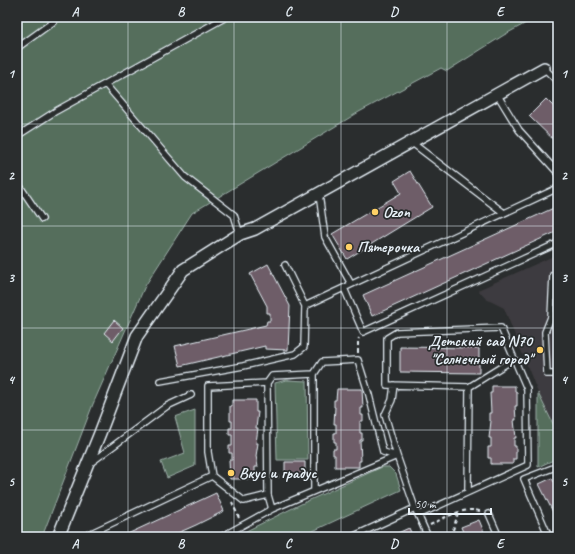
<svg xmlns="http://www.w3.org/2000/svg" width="575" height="554" font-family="Caveat,sans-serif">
<rect width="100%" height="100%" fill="#2a2d2e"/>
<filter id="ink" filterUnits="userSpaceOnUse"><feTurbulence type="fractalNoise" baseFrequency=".025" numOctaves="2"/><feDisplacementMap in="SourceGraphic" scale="8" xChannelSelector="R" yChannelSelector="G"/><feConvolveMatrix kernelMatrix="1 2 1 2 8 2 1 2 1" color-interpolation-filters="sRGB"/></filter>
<g filter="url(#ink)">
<path fill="#3e3b3f" d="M558 254V434L538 393 504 308 486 299 478 290Z"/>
<path fill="#546e5c" stroke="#9eb0aa" d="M17 17H537L504 35 447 71 441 68 359 112 192 213 145 286 93 404 42 537H17Z
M286 380 307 381 308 460H277L275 383Z
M538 393 558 434V458L538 467Z
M195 410V466L167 478 161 462 185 453 175 417Z
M382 467H389L396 474 401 490 300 537H234L301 504Z"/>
<path fill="#6e5d67" stroke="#e8f1f8" d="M546 99 558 111V144L529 116Z
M410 171 432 207 347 259 332 234 401 193 394 181Z
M558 206V231L372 316 363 295Z
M268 264 290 306 288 350 265 349V346L180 366 175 346 266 325 267 321H270V313H267V306L250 274Z
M114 320 123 328 113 341 104 333Z
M400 347 479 348V373L400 372Z
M492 386H515V391L517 392V406H515L516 420H514L516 438H514V446H516V459H513V464H491V458H488V447H491V438H489L491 421H489V413H491L490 393H492Z
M337 389H362L363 408H361V415H363V421H360V433H362V440H360L361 461H359V467H335V455H333V449H336V442H334V433H336V424H334L335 407H334V400H336Z
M232 400H256V412H258L256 428H258L256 443H258L256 456 258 467H255V479H230L229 460H232V453H229V446H232V435H229V428H232V421H230V406H232Z
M285 462H305V474H285Z
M552 478 554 482 558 480V519L556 518 539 484Z
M216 493 224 511 196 525 169 537H121Z
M479 520 486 537H465L461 527Z
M409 528 413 537H389Z"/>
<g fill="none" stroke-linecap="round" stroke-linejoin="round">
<g stroke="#e8f1f8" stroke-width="8">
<path id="lane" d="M17 48 53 22 57 17
M544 68 558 82
M106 85 185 177 234 215 240 234
M497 94 519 130 558 173
M17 136 56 111 226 17
M411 142 504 213
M17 182 42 219
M319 194 325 237 351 284
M558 275H553L551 317 545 332 547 374H558
M344 288 363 332 558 243
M305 306 558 188
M314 374V490
M160 381 243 366 295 354 304 347 305 306 285 265
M267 383 268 495 272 509
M469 387 514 359
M89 464 167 406 191 395
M268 495 244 501 212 476 208 452V386L267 383 272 376 314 374 322 362 358 360 369 395 383 452 397 456 385 415 392 400 394 385
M489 514 499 537
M418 515 528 465 527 389 501 328 397 332 387 338V385L469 387 468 492
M88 537 89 534 212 476
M221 537 272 509 397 456 415 508 428 537
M352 537 415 508
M549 537 524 479 558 466"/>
</g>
<g stroke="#e8f1f8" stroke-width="14">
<path id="street" d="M58 537 100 433 137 336 183 270 240 234 255 229 544 68"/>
</g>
<path stroke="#e8f1f8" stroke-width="2" stroke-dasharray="4 3" stroke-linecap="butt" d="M358 353V340L359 338
M275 477 307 475
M232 502 239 518
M430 525C444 518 466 505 482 512
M451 537 458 513"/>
<use href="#lane" stroke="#2a2d2e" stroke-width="5.5"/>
<use href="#street" stroke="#2a2d2e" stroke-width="11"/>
</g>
</g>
<path fill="none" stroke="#e8f1f8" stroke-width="1" stroke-opacity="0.55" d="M128 17V537M234 17V537M341 17V537M447 17V537M17 124H558M17 226H558M17 328H558M17 430H558"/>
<g fill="#ffd166" stroke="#2a2d2e" stroke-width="1.5">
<circle cx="375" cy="212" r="4"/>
<circle cx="349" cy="247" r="4"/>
<circle cx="540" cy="350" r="4"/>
<circle cx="231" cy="473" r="4"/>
</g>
<g text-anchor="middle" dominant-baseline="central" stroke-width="3.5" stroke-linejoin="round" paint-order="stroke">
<g font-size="16" font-weight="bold" fill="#e8f1f8" stroke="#2a2d2e" text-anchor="start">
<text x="383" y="212">Ozon</text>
<text x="357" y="247">Пятерочка</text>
<text x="532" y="341" text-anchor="end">Детский сад N70<tspan x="532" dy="18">"Солнечный город"</tspan></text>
<text x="239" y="473">Вкус и градус</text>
</g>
</g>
<rect width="575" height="554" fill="none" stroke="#2a2d2e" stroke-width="44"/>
<path d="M409 508v6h82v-6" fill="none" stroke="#e8f1f8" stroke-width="2"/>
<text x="415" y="508" font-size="12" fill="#e8f1f8" stroke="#2a2d2e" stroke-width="3" paint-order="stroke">50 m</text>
<rect x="22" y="22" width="531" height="510" fill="none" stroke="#e8f1f8" stroke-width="1.5"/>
<g font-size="13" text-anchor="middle" font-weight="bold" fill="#e8f1f8">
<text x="75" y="16">A</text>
<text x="181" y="16">B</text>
<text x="288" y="16">C</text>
<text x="394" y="16">D</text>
<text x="500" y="16">E</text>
<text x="11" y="78">1</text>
<text x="564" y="78">1</text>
<text x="11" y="180">2</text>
<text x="564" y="180">2</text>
<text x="11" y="282">3</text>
<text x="564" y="282">3</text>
<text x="11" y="384">4</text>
<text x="564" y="384">4</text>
<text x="11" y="486">5</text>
<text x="564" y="486">5</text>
<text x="75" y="548">A</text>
<text x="181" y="548">B</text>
<text x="288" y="548">C</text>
<text x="394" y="548">D</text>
<text x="500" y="548">E</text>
</g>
</svg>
